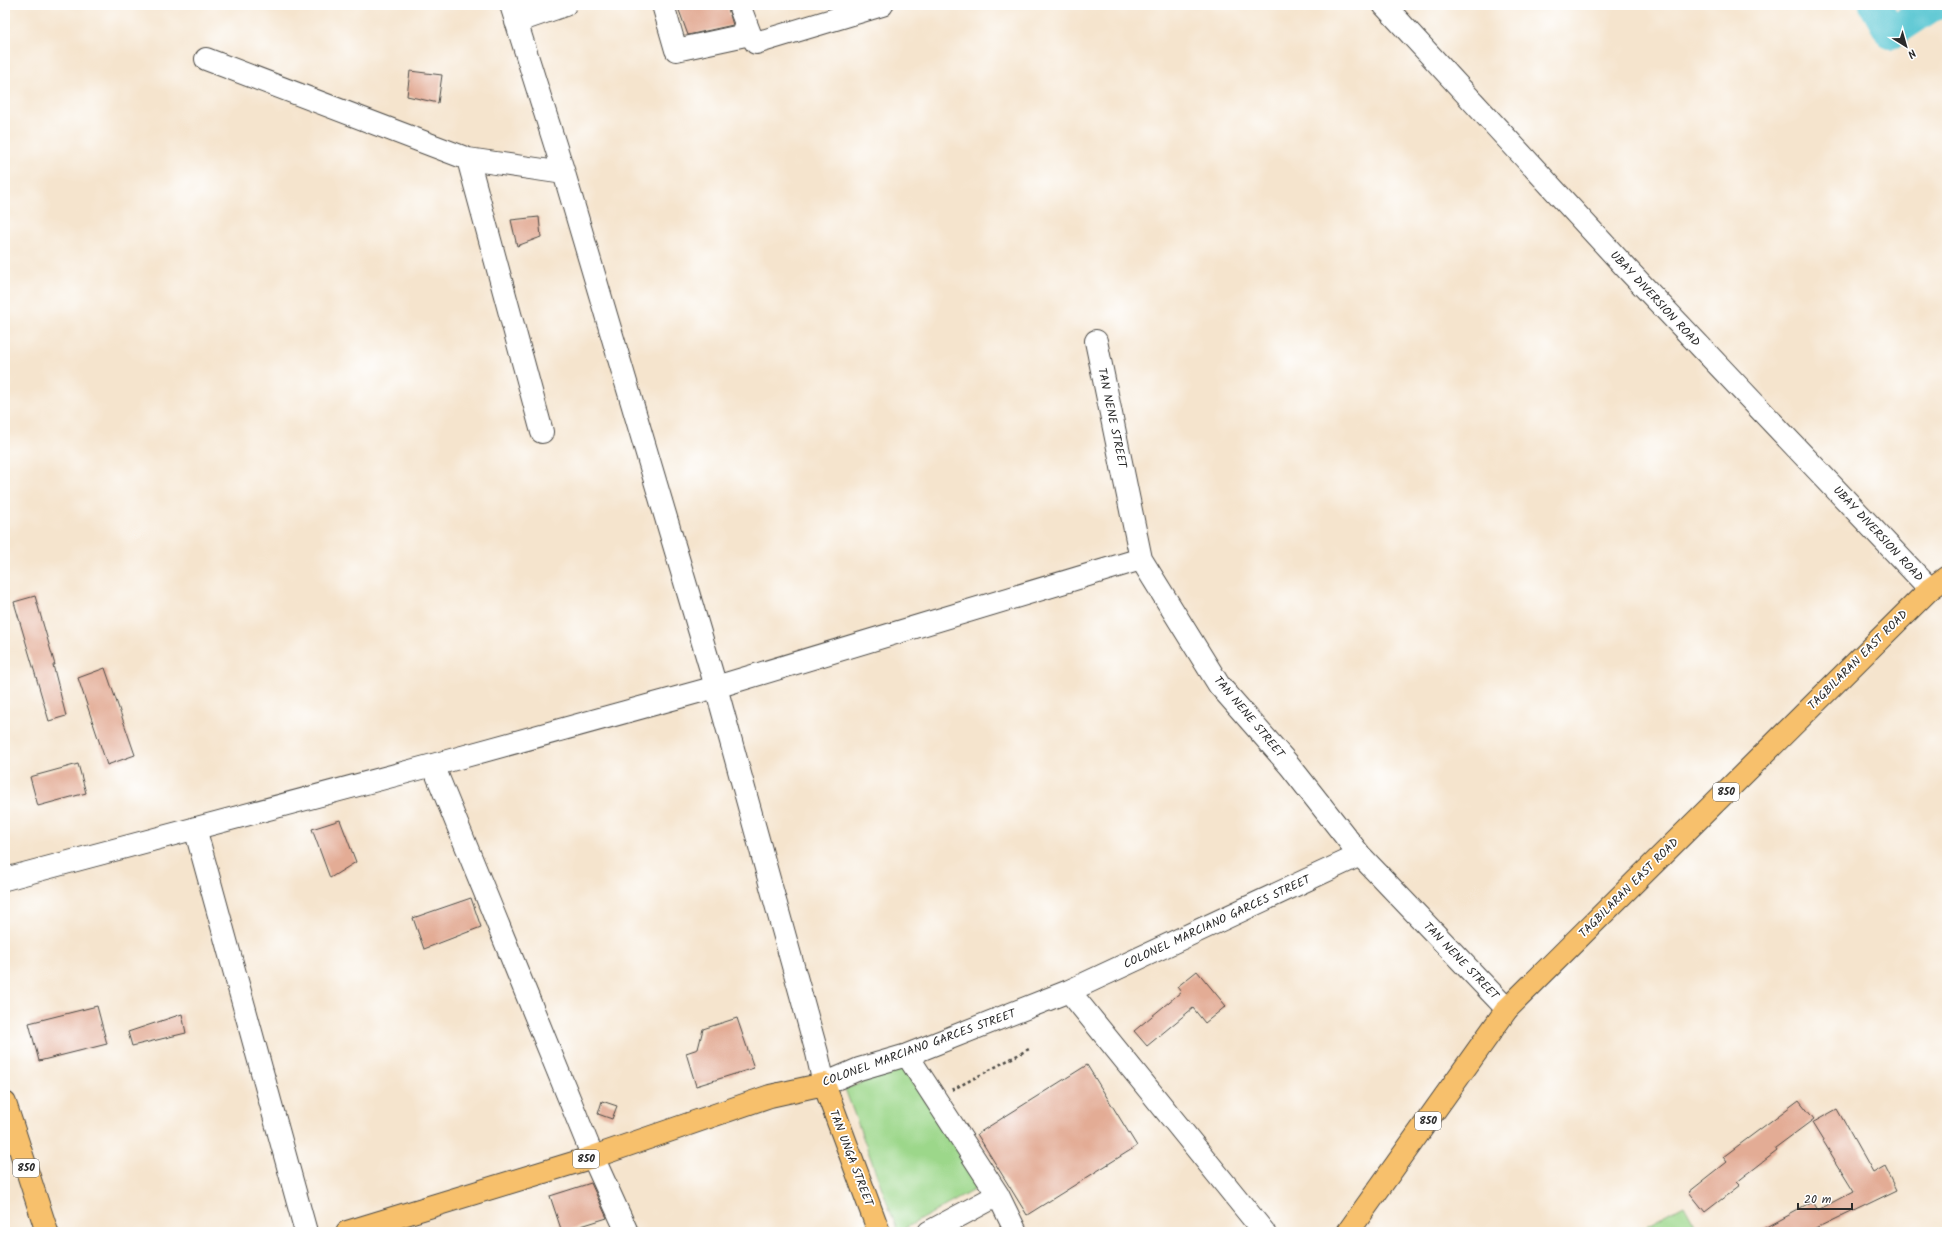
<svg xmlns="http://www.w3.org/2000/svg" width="1952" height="1237" font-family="Kalam,sans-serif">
<rect width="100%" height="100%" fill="#fff"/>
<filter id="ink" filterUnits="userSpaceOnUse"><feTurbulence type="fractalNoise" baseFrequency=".025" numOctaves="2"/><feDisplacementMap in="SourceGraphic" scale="8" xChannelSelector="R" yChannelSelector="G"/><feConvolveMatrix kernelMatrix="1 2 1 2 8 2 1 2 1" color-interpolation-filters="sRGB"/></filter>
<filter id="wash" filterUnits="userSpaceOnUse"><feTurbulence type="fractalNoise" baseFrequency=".012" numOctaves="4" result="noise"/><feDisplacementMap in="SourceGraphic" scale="16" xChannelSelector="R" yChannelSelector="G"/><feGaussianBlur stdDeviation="0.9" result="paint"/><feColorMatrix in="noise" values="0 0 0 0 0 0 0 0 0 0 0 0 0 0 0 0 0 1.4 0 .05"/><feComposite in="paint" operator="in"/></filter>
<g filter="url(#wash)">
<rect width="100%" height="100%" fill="#f5e4cd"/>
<path fill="#9cd78a" stroke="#64815a" d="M903 1068 983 1185 898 1232 845 1089Z
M1684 1205 1699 1232H1651L1647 1225Z"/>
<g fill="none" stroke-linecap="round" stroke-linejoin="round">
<path stroke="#5bc7d3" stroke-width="32" d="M1875 5 1891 33 1933 5"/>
</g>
<g id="blocks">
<path fill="#e3ac95" d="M677 5H727L733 25 688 35Z
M410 71 442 75 438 103 407 96Z
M539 217 541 237 517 246 511 220Z
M35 596 55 665H53L66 716 49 721 14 602Z
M105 668 135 755 107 765 78 678Z
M78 764 86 793 38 806 30 777Z
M340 820 356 862 330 878 312 829Z
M471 898 481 927 424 949 413 918Z
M1197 971 1226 1006 1205 1023 1193 1008 1147 1046 1134 1031 1181 992 1177 987Z
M97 1006 107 1044 39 1061 29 1023Z
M182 1014 186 1033 132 1046 128 1032Z
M737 1018 754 1068 696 1086 686 1053 698 1049 703 1029Z
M1087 1065 1137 1146 1027 1215 977 1134Z
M1799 1100 1814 1119 1775 1148 1777 1151 1737 1182 1740 1185 1705 1212 1689 1192 1727 1162 1723 1157Z
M602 1101 617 1106 612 1119 598 1114Z
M1837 1109 1873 1173 1885 1166 1897 1190 1810 1232H1758L1813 1202 1818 1210 1854 1191 1812 1123Z
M591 1183 607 1218 562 1232 550 1196Z"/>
</g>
</g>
<g filter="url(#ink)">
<use href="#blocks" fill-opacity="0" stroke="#494743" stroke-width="1"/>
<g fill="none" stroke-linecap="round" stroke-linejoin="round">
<g stroke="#494743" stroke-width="24">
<path id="minor" d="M511 5 564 173 716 687 817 1053 824 1084 859 1069 907 1055 1069 991 1360 855
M663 5 676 50 750 34 739 5
M1384 5 1628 270 1930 589
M516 22 565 5
M750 34 756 43 882 5
M206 59 468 159 564 173
M468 159 542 432
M1096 341 1141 559 1219 685 1290 766 1360 855 1507 1009
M433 765 593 1157 627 1232
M195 828 306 1232
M5 879 433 765 716 687 1141 559
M1069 991 1264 1232
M907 1055 998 1195
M929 1232 998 1195 1016 1232"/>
</g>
<g stroke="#494743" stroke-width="24">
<path id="major" d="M5 1103 47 1232
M347 1232 593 1157 770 1096 824 1084 879 1232
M1348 1232 1507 1009 1930 589 1947 577"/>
</g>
<path stroke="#494743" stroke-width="2.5" stroke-dasharray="3 3" stroke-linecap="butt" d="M952 1090 1029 1049"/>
<use href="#minor" stroke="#fff" stroke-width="22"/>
<use href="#major" stroke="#f7c06c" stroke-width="22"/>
</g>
</g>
<g text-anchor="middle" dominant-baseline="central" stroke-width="3.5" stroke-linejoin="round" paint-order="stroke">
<g fill="#fff" stroke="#6b6b6b" stroke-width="1">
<rect x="1713" y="783" width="26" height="18" rx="3"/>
<rect x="1415" y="1112" width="26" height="18" rx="3"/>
<rect x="573" y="1150" width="26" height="18" rx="3"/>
<rect x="13" y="1159" width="26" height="18" rx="3"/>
</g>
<g font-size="11" font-weight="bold" fill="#2b2b2b">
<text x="1726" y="792">850</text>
<text x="1428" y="1121">850</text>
<text x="586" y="1159">850</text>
<text x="26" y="1168">850</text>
</g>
<g font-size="12" fill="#2b2b2b" stroke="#fff">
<text transform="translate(1655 299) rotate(47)">UBAY DIVERSION ROAD</text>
<text transform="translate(1112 418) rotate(78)">TAN NENE STREET</text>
<text transform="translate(1878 534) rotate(47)">UBAY DIVERSION ROAD</text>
<text transform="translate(1858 660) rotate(-45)">TAGBILARAN EAST ROAD</text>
<text transform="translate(1249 717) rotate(50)">TAN NENE STREET</text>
<text transform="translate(1629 888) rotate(-45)">TAGBILARAN EAST ROAD</text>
<text transform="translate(1217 922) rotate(-25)">COLONEL MARCIANO GARCES STREET</text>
<text transform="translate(1461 961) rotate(46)">TAN NENE STREET</text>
<text transform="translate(919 1048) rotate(-20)">COLONEL MARCIANO GARCES STREET</text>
<text transform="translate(851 1158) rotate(69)">TAN UNGA STREET</text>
</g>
</g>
<rect width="1952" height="1237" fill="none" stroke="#fff" stroke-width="20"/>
<g transform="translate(1906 46) rotate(143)" stroke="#ffffff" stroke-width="3" paint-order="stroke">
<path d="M0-3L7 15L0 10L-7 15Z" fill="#2b2b2b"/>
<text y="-6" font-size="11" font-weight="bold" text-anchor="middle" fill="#2b2b2b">N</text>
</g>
<path d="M1798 1203v6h54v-6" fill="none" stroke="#2b2b2b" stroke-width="2"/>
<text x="1804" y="1203" font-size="12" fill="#2b2b2b" stroke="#ffffff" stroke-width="3" paint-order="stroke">20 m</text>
</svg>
